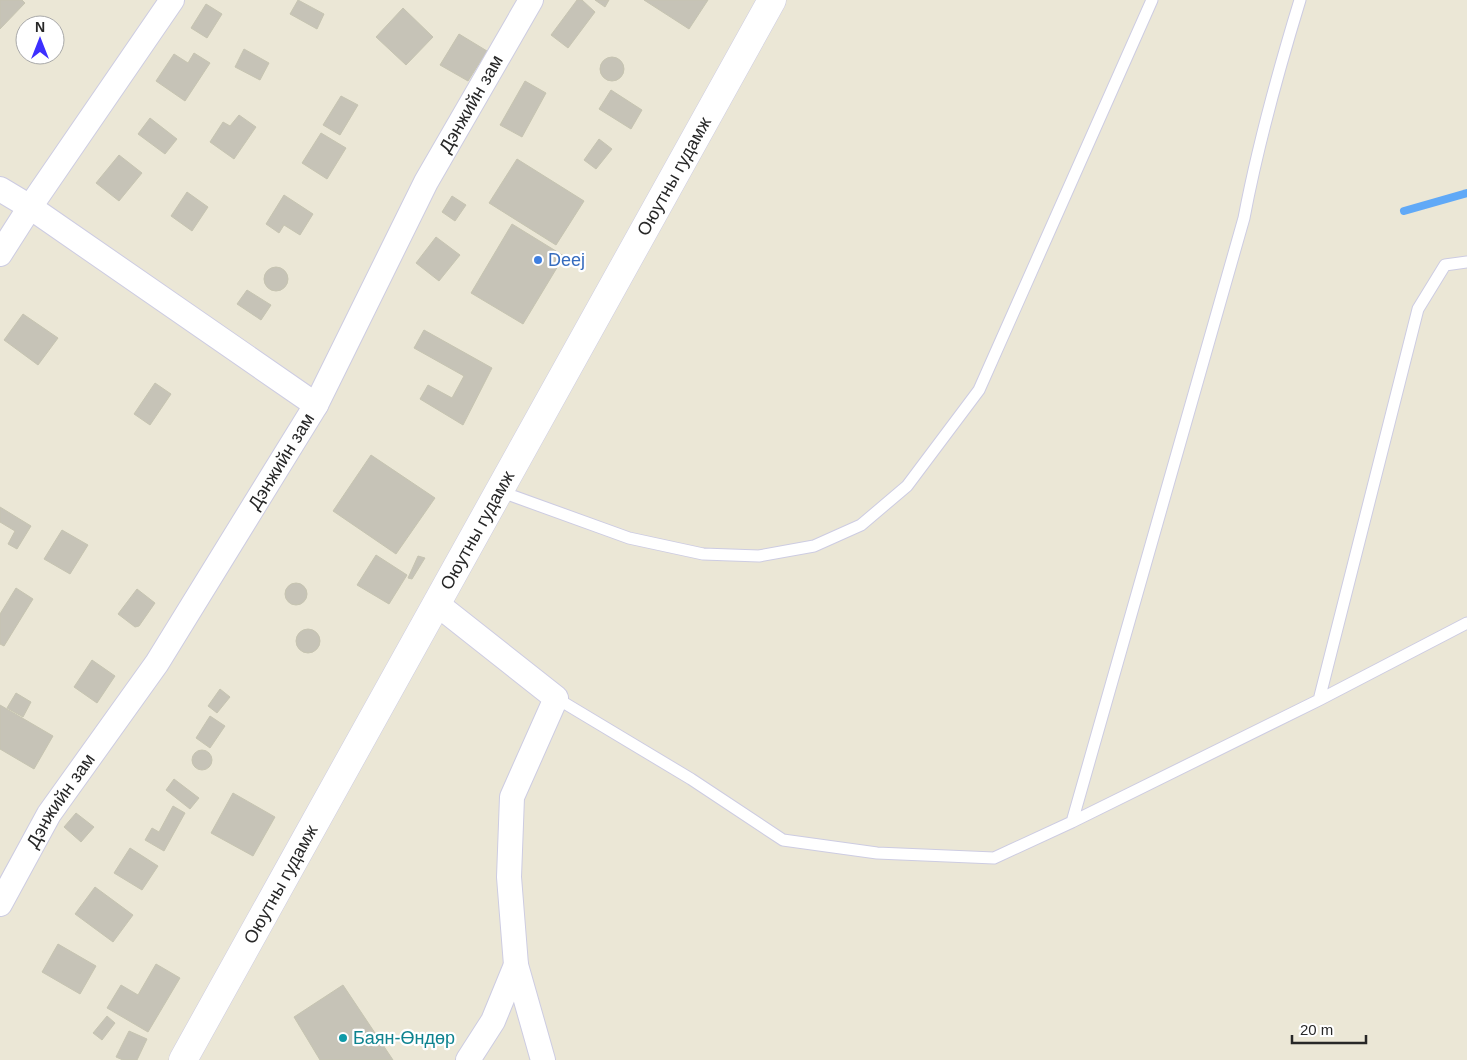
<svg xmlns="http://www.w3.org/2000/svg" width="1467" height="1060" font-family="Helvetica,sans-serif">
<rect width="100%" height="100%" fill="#ebe7d6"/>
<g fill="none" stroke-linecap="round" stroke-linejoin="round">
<path stroke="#60a9f7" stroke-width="8" d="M1404 211 1467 193"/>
</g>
<path fill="#c6c3b7" stroke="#c6c4b1" d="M0 0H22L25 3 0 29Z
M298 0 324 14 317 29 290 14Z
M577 0H582L595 12 568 48 551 35Z
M595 0H609L605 7Z
M644 0H708L689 29Z
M206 4 222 14 207 38 191 28Z
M403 8 433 37 406 65 376 37Z
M459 34 487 51 468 81 440 65Z
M244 49 269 63 260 80 235 67Z
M194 53 210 63 185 101 156 81 174 54 188 63Z
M600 69a12 12 0 1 1 24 0a12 12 0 1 1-24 0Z
M525 81 546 93 522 137 500 125Z
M611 90 642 110 631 129 599 109Z
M341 96 358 105 340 135 323 125Z
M239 115 256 127 234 159 210 142 223 122 230 126Z
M150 118 177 139 165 154 138 134Z
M321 133 346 148 327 179 302 163Z
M599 139 612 149 596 169 584 160Z
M119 155 142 173 119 201 96 183Z
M517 159 584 201 556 245 489 203Z
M187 192 208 207 192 231 171 216Z
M284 195 313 214 300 235 284 225 279 233 266 224Z
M452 196 466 205 455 221 442 212Z
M512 224 564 256 523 324 471 293Z
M436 237 460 255 439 281 416 263Z
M264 279a12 12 0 1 1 24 0a12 12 0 1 1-24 0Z
M247 290 271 305 261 320 237 304Z
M23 314 58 338 38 365 4 340Z
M424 330 492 368 463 425 420 399 428 385 452 398 464 376 414 348Z
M155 383 171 394 150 425 134 414Z
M371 455 435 498 396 554 333 511Z
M0 507 31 526 17 549 8 544 15 531 0 522Z
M62 530 88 545 70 574 44 559Z
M376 555 407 575 389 604 357 585Z
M418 556 425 558 412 579 408 578Z
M285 594a11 11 0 1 1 22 0a11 11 0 1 1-22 0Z
M16 588 33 599 4 646 0 644V614Z
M137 589 155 603 139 626 135 627 118 614Z
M296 641a12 12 0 1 1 24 0a12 12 0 1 1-24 0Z
M92 660 115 676 97 703 74 687Z
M220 689 230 697 217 713 208 706Z
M16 693 31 702 23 717 7 708Z
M0 705 53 736 34 769 0 749Z
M210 716 225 726 210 748 196 738Z
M192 760a10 10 0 1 1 20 0a10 10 0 1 1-20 0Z
M174 779 199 798 190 809 166 790Z
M233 793 275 817 253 856 211 833Z
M173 806 185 813 164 851 145 840 152 828 159 832Z
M76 813 94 827 81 842 64 827Z
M130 848 158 866 142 890 114 873Z
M95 887 133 915 113 942 75 914Z
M58 944 96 966 80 994 42 972Z
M156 964 180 978 148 1032 107 1008 121 985 138 995Z
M343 985 393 1060H320L294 1017Z
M107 1016 115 1023 102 1040 93 1033Z
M129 1031 147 1039 137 1060H123L116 1057Z"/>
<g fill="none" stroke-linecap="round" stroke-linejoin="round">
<g stroke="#cdcce2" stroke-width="13">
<path id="service" d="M499 491 629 538 703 554 759 556 814 546 861 525 907 486 979 390 1152 0
M556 698 691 779 783 840 877 853 994 858 1072 822 1319 700 1467 623
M1319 700 1418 309 1445 265 1467 262
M1072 822 1244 218C1258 144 1278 72 1300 0"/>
</g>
<g stroke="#cdcce2" stroke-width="26">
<g id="minor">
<path d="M0 189 30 207 316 405"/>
<path d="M0 254 30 207 172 0"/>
<path d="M437 604 556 698 512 797 509 877 516 965 543 1060"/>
<path id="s1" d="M0 904 49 814 157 663 316 405 426 182 531 0"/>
<path d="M468 1060 493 1021 516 965"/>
</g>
</g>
<g stroke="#cdcce2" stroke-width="29">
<g id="tertiary">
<path id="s2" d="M183 1060 772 0"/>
</g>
</g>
<use href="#service" stroke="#fff" stroke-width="11"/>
<use href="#minor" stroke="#fff" stroke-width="24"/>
<use href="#tertiary" stroke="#fff" stroke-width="28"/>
</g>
<circle fill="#3f7fe0" stroke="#fff" stroke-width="2" cx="538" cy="260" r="5"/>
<circle fill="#0f9aa8" stroke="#fff" stroke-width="2" cx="343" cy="1038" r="5"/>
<g text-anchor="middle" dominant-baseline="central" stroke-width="4.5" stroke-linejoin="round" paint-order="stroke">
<g font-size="18" fill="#272727" stroke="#fff">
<text stroke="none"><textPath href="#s1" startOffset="930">Дэнжийн зам</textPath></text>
<text stroke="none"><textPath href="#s2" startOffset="1011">Оюутны гудамж</textPath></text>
<text stroke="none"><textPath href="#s1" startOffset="525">Дэнжийн зам</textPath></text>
<text stroke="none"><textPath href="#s2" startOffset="606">Оюутны гудамж</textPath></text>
<text stroke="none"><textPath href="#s1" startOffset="120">Дэнжийн зам</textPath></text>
<text stroke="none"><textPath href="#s2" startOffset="201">Оюутны гудамж</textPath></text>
</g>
<g font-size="18" fill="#366cbe" stroke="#fff" text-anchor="start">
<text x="548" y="260">Deej</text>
</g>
<g font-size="18" fill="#0d838f" stroke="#fff" text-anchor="start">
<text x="353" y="1038">Баян-Өндөр</text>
</g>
</g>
<g transform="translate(40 40)"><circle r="24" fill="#ffffff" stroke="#a9a9a9"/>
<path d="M0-4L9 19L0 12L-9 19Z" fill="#3d2fff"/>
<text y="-8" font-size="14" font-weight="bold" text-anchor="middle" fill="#272727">N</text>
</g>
<path d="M1292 1035v8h74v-8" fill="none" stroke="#272727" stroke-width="2.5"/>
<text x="1300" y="1035" font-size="15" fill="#272727" stroke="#ffffff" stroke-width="4" paint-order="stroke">20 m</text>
</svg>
